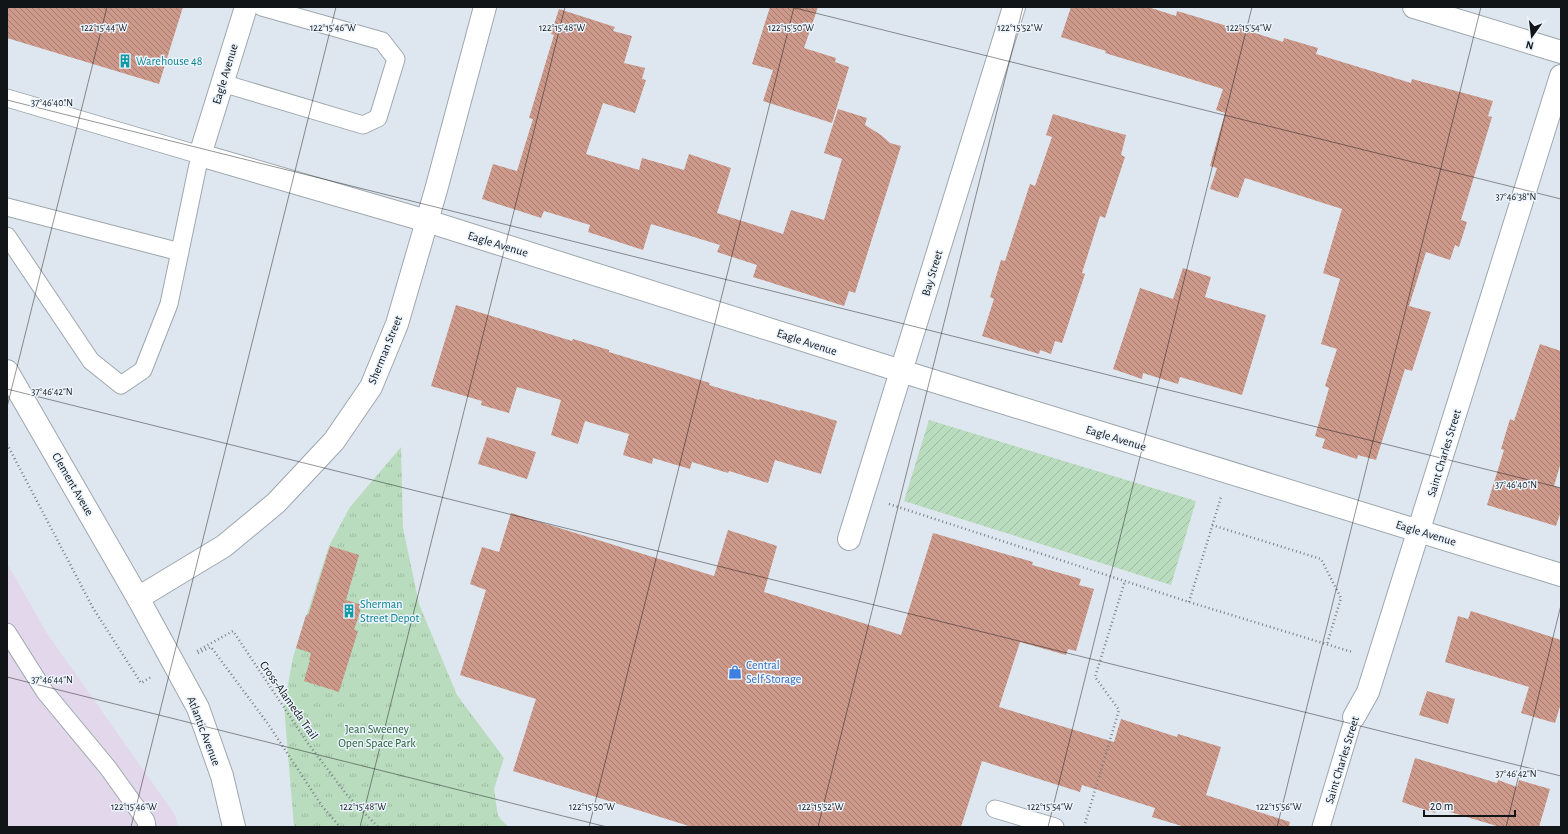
<svg xmlns="http://www.w3.org/2000/svg" width="1568" height="834" font-family="'Alegreya Sans',sans-serif">
<defs>
<pattern id="grass-tufts" width="24" height="20" patternUnits="userSpaceOnUse"><rect width="24" height="20" fill="#badcbe"/><path d="M3 7l-1-3M5 7V3M7 7l1-3M15 17l-1-3M17 17v-4M19 17l1-3" fill="none" stroke="#9fbca3"/></pattern>
<pattern id="garden-furrows" width="10" height="10" patternUnits="userSpaceOnUse"><rect width="10" height="10" fill="#badcbe"/><path d="M-1 1l2-2M0 10L10 0M9 11l2-2" fill="none" stroke="#9fbca3"/></pattern>
<pattern id="building-back-hatch" width="6" height="6" patternUnits="userSpaceOnUse"><rect width="6" height="6" fill="#cc998b"/><path d="M-1 5l2 2M0 0l6 6M5-1l2 2" fill="none" stroke="#a47c71"/></pattern>
</defs>
<rect width="100%" height="100%" fill="#dee7ef"/>
<path fill="#e2d7eb" d="M7 563 46 632 175 815 178 827H7Z"/>
<path fill="url(#grass-tufts)" d="M401 447 403 528 419 604 457 695 504 758 494 789 498 816 508 827H294L284 706 293 657 329 546 350 507Z"/>
<path fill="url(#garden-furrows)" d="M929 420 1196 501 1171 585 904 501Z"/>
<path fill="url(#building-back-hatch)" d="M7 7H183L159 84 7 38Z
M770 7H818L804 48 836 58 835 62 849 67 832 123 763 101 773 70 752 64Z
M1071 7H1148L1176 16 1177 11 1227 26 1228 24 1283 42 1284 38 1318 48 1316 54 1411 83 1412 79 1493 101 1488 116 1492 117 1461 220 1467 222 1459 247 1455 245 1450 260 1426 252 1409 306 1431 312 1412 371 1405 369 1376 460 1358 455 1357 459 1322 448 1325 439 1315 436 1329 388 1325 386 1337 349 1321 344 1340 279 1323 273 1342 209 1245 178 1238 198 1210 189 1217 168 1210 166 1225 113 1216 110 1223 89 1105 53 1106 51 1061 37Z
M559 9 615 27 613 31 632 36 624 63 645 68 642 79 646 80 635 113 603 103 586 154 639 170 642 158 684 170 689 154 731 168 717 213 783 234 791 210 824 220 842 159 824 153 838 109 867 118 865 125 881 135 890 143 901 146 855 293 849 291 844 306 753 277 757 265 717 252 720 245 651 224 643 250 588 232 590 225 544 211 541 218 482 199 493 164 517 171 533 119 529 118 554 35 551 34Z
M1053 114 1093 126 1126 135 1121 155 1125 157 1105 218 1100 216 1082 273 1085 274 1062 343 1055 341 1051 354 1040 350 1039 354 982 336 994 299 990 297 1001 260 1005 261 1030 184 1035 186 1052 137 1046 135Z
M1183 268 1211 277 1205 297 1266 315 1242 395 1180 377 1178 384 1143 373 1142 379 1113 369 1140 288 1173 299Z
M456 305 572 341 573 339 609 350V352L710 383 709 385 759 400 760 399 800 411 801 410 837 421 821 474 775 460 768 483 729 471 728 473 692 462 690 469 653 458 652 464 623 455 629 434 585 421 578 444 551 435 561 400 517 387 509 413 481 405 482 401 431 386Z
M1540 344 1561 351V462L1554 486 1561 488V511L1556 526 1487 505 1504 450 1501 449 1510 419 1514 421Z
M487 437 536 452 527 479 478 464Z
M511 513 714 576 728 530 777 546 764 592 901 635 933 533 1033 562 1032 565 1081 579 1079 585 1094 589 1076 651 1068 649 1066 655 1020 642 999 707 1114 742 1121 719 1177 737 1178 734 1221 747 1206 795 1290 822 1289 827H1185L1152 817 1155 808 1082 785 1080 792 982 761 961 827H692L513 771 536 699 460 675 486 590 470 584 482 547 499 552Z
M330 546 359 555 346 600 362 605 354 630 358 631 339 692 304 681 310 660H309L311 653 296 648 306 615 308 616Z
M1471 611 1561 640V703L1555 723 1521 713 1529 687 1445 662 1458 616 1468 619Z
M1427 691 1455 699 1448 724 1419 715Z
M1415 758 1497 783 1498 780 1517 787 1519 780 1550 789 1539 827H1500L1437 808 1435 813 1402 802Z"/>
<g fill="none" stroke-linecap="round" stroke-linejoin="round">
<g stroke="#9ea7ae" stroke-width="19">
<path id="service" d="M222 83 363 125 378 118 396 59 382 41 262 7
M7 98 200 155 169 304 143 370 121 385 91 361 7 236
M7 207 180 252
M7 632 45 692 108 768 146 821 147 827
M995 809 1055 827
M1321 827 1354 717"/>
</g>
<g stroke="#9ea7ae" stroke-width="24">
<path id="minor" d="M246 7 200 155 427 221 901 371 1561 575
M1414 7 1561 52
M7 371 138 598
M849 539 1014 7
M1354 717 1368 692 1561 76"/>
</g>
<g stroke="#9ea7ae" stroke-width="24">
<path id="tertiary" d="M234 827 222 776 198 708 138 598 224 546 276 503 334 441 371 387 397 324 436 190 485 7"/>
</g>
<path stroke="#798085" stroke-width="2.5" stroke-dasharray="1 3" stroke-linecap="butt" d="M7 444 93 608 141 683 151 677
M889 504 1189 602 1352 652
M1212 525 1321 559 1341 598 1327 644
M1189 602 1221 497
M197 651 233 631 307 742 347 795 378 827
M198 653 211 647 268 724 322 806 340 827
M1084 827 1119 710 1095 677 1125 581"/>
<use href="#service" stroke="#fff" stroke-width="17"/>
<use href="#minor" stroke="#fff" stroke-width="22"/>
<use href="#tertiary" stroke="#fff" stroke-width="22"/>
</g>
<path fill="none" stroke="#111517" stroke-width="1" stroke-opacity="0.45" d="M791 7 1561 199M7 100 1561 488M7 389 1561 776M7 407 107 7M7 677 607 827M131 827 336 7M360 827 565 7M589 827 794 7M818 827 1023 7M1048 827 1252 7M1277 827 1481 7M1506 827 1561 605"/>
<defs>
<g id="building-bare" transform="scale(1.08)"><path d="M-4-6H4V6H1V3H-1V6H-4ZM-2.5-4.3h1.7v1.8h-1.7ZM.8-4.3h1.7v1.8H.8ZM-2.5-1h1.7V.8h-1.7ZM.8-1h1.7V.8H.8Z" fill="#0f9aa8" stroke="#ebf4fd" stroke-width="2.5" paint-order="stroke"/></g>
<g id="shop-bare" transform="scale(1.08)"><path d="M-5-2.5h2.3a2.7 3.5 0 0 1 5.4 0H5L5.5 6h-11ZM-1.5-2.5h3a1.5 2.3 0 0 0-3 0Z" fill="#3f7fe0" stroke="#ebf4fd" stroke-width="2.5" paint-order="stroke"/></g>
</defs>
<g fill-rule="evenodd">
<use href="#building-bare" x="125" y="61"/>
<use href="#building-bare" x="349" y="611"/>
<use href="#shop-bare" x="735" y="672"/>
</g>
<g text-anchor="middle" dominant-baseline="central" stroke-width="3" stroke-linejoin="round" paint-order="stroke">
<g font-size="12" fill="#0d838f" stroke="#ebf4fd" text-anchor="start">
<text x="136" y="61">Warehouse 48</text>
<text x="360" y="604">Sherman<tspan x="360" dy="14">Street Depot</tspan></text>
</g>
<g font-size="12" fill="#111517" stroke="#ebf4fd">
<text transform="translate(225 74) rotate(-73)">Eagle Avenue</text>
<text transform="translate(498 244) rotate(17)">Eagle Avenue</text>
<text transform="translate(932 273) rotate(-73)">Bay Street</text>
<text transform="translate(807 342) rotate(18)">Eagle Avenue</text>
<text transform="translate(385 350) rotate(-68)">Sherman Street</text>
<text transform="translate(1116 438) rotate(17)">Eagle Avenue</text>
<text transform="translate(1444 453) rotate(-73)">Saint Charles Street</text>
<text transform="translate(73 484) rotate(60)">Clement Aveue</text>
<text transform="translate(1426 533) rotate(17)">Eagle Avenue</text>
<text transform="translate(289 700) rotate(55)">Cross-Alameda Trail</text>
<text transform="translate(204 731) rotate(69)">Atlantic Avenue</text>
<text transform="translate(1342 760) rotate(-73)">Saint Charles Street</text>
</g>
<g font-size="12" fill="#366cbe" stroke="#ebf4fd" text-anchor="start">
<text x="746" y="665">Central<tspan x="746" dy="14">Self Storage</tspan></text>
</g>
<g font-size="12" fill="#276033" stroke="#ebf4fd">
<text x="377" y="729">Jean Sweeney<tspan x="377" dy="14">Open Space Park</tspan></text>
</g>
</g>
<g font-size="10" text-anchor="middle" fill="#111517" stroke="#ebf4fd" stroke-width="3" stroke-linejoin="round" paint-order="stroke">
<text x="104" y="31">122°15'44"W</text>
<text x="333" y="31">122°15'46"W</text>
<text x="562" y="31">122°15'48"W</text>
<text x="791" y="31">122°15'50"W</text>
<text x="1020" y="31">122°15'52"W</text>
<text x="1249" y="31">122°15'54"W</text>
<text x="52" y="106">37°46'40"N</text>
<text x="1516" y="200">37°46'38"N</text>
<text x="52" y="395">37°46'42"N</text>
<text x="1516" y="488">37°46'40"N</text>
<text x="52" y="683">37°46'44"N</text>
<text x="1516" y="777">37°46'42"N</text>
<text x="134" y="810">122°15'46"W</text>
<text x="363" y="810">122°15'48"W</text>
<text x="592" y="810">122°15'50"W</text>
<text x="821" y="810">122°15'52"W</text>
<text x="1050" y="810">122°15'54"W</text>
<text x="1279" y="810">122°15'56"W</text>
</g>
<rect width="1568" height="834" fill="none" stroke="#111517" stroke-width="16"/>
<g transform="translate(1532 36) rotate(194)" stroke="#ebf4fd" stroke-width="3" paint-order="stroke">
<path d="M0-3L7 15L0 10L-7 15Z" fill="#111517"/>
<text y="-6" font-size="11" font-weight="bold" text-anchor="middle" fill="#111517">N</text>
</g>
<path d="M1424 810v6h91v-6" fill="none" stroke="#111517" stroke-width="2"/>
<text x="1430" y="810" font-size="12" fill="#111517" stroke="#ebf4fd" stroke-width="3" paint-order="stroke">20 m</text>
</svg>
